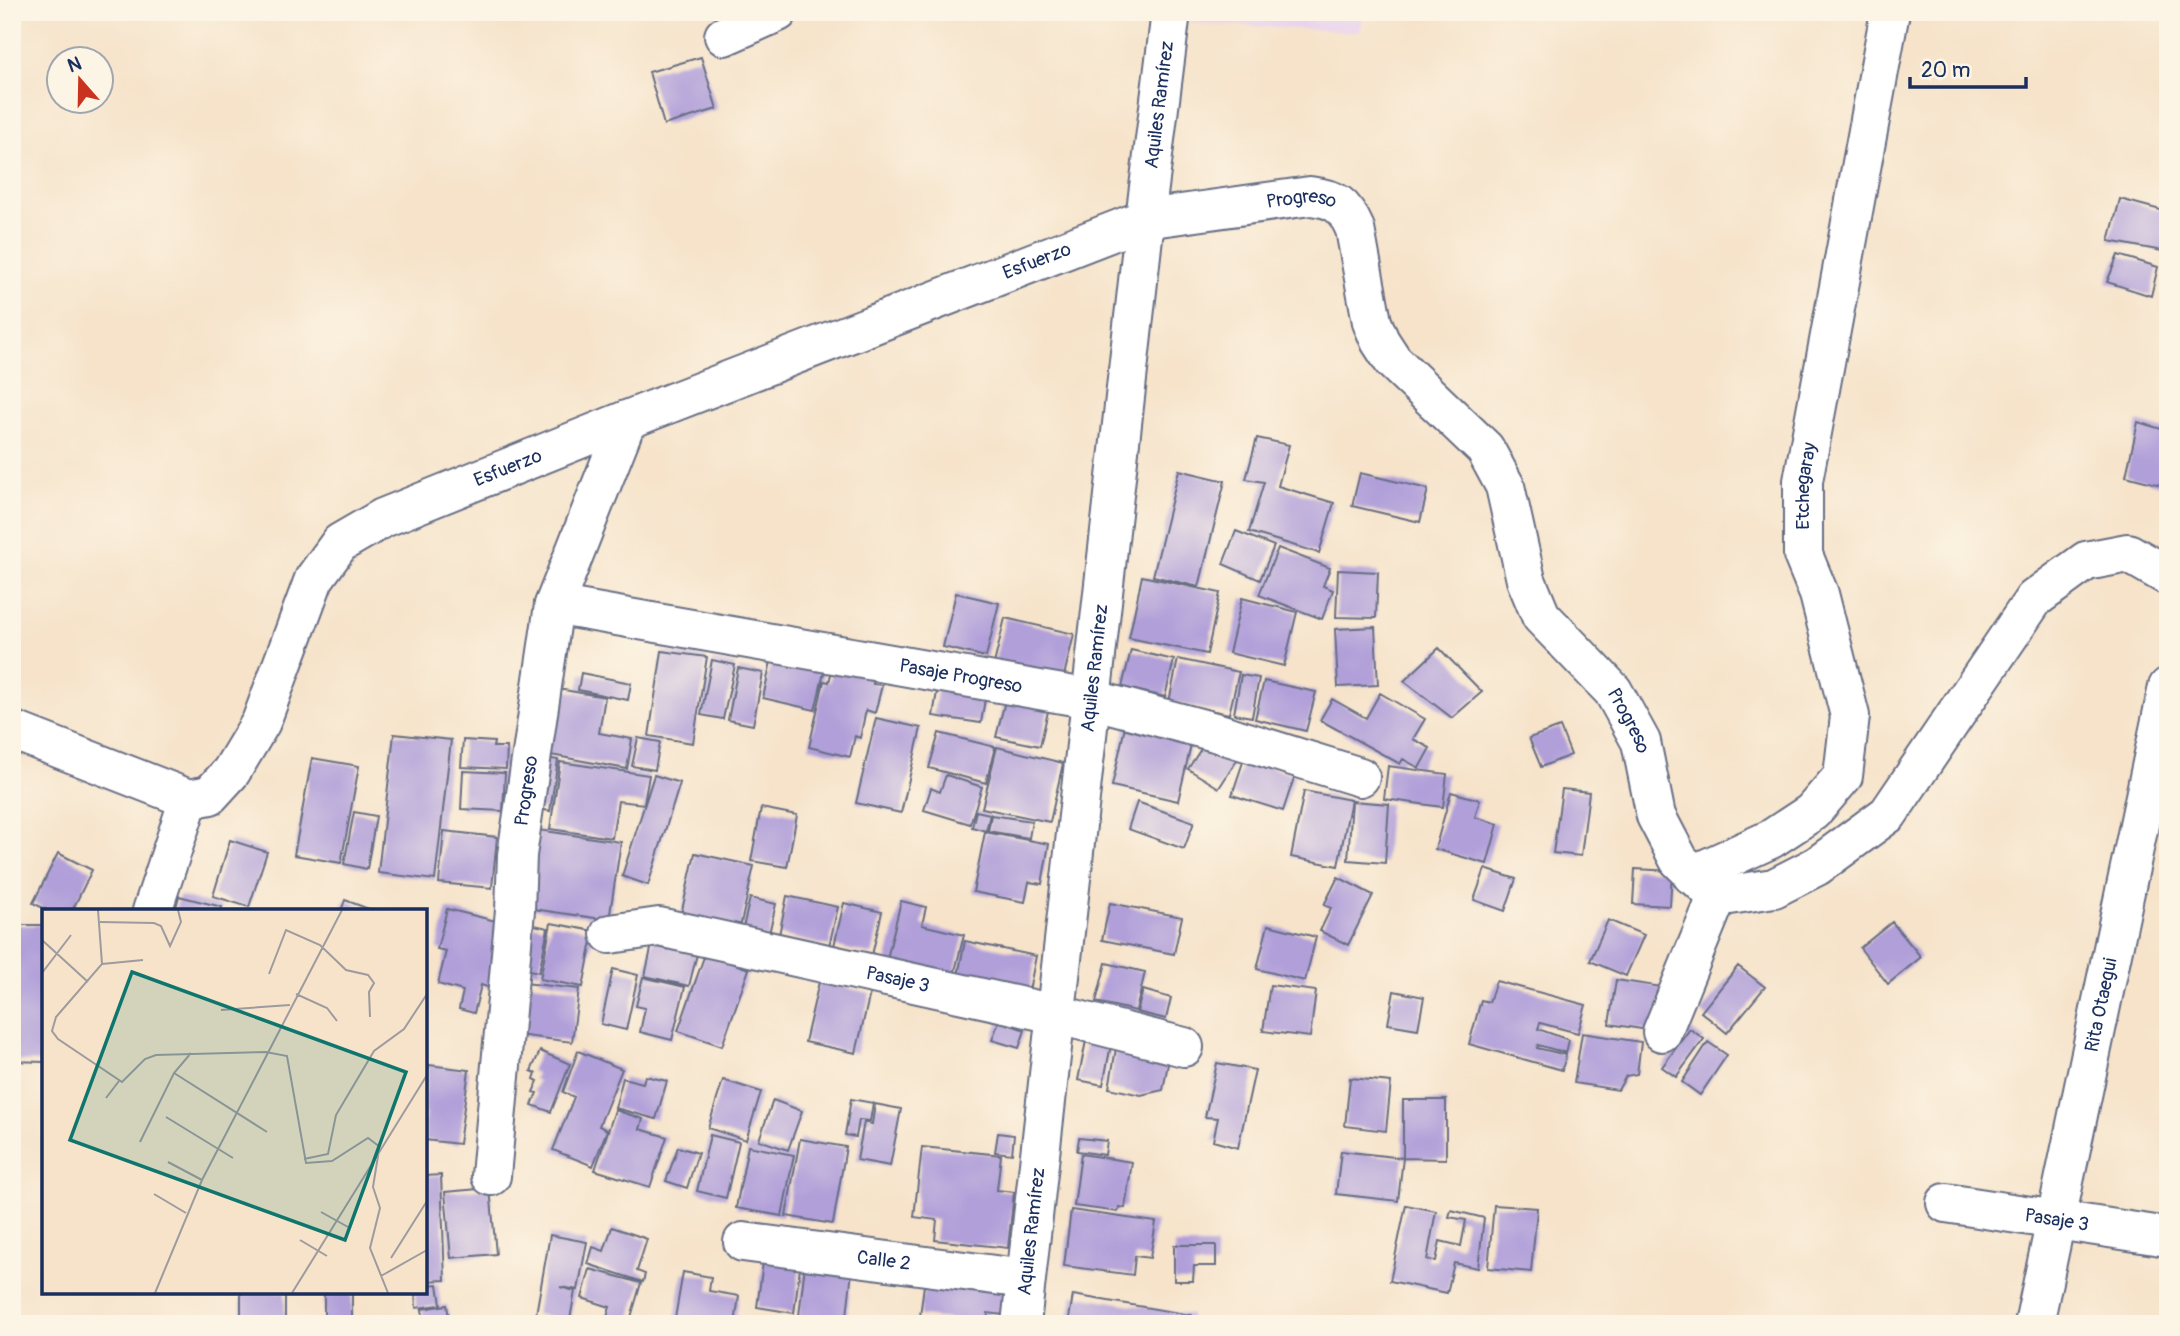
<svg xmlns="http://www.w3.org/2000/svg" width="2180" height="1336" font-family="Pangolin,sans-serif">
<rect width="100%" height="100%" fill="#fcf5e5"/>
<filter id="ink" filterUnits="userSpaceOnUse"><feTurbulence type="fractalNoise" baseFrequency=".0143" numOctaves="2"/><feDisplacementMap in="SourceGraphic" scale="14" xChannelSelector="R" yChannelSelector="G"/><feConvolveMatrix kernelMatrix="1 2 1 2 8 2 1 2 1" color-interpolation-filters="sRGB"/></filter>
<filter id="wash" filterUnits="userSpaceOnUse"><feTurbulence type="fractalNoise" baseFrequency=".00686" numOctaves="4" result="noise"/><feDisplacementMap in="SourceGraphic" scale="28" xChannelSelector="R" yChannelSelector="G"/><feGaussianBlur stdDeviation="1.57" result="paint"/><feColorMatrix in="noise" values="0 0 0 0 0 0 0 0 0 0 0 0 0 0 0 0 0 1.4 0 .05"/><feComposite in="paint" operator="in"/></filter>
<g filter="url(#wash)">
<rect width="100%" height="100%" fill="#f6e3ca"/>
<path fill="#e8d2ee" d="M1193 12H1362L1360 32 1191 23Z"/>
<g id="blocks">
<path fill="#b09fd9" d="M701 57 717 109 664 125 649 72Z
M2120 199 2168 212V252L2109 241Z
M2118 255 2158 267 2151 296 2107 282Z
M2138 422 2168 431V487L2126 476Z
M1257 438 1289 445 1278 486 1334 503 1319 553 1249 532 1264 482 1246 479Z
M1179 470 1225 481 1199 587 1153 576Z
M1360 473 1428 489 1420 522 1352 506Z
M1236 531 1274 546 1260 580 1223 564Z
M1278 548 1330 568 1323 586 1333 590 1322 619 1259 595Z
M1338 570 1378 572 1376 618 1336 617Z
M1142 576 1220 593 1207 654 1129 638Z
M956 593 999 603 986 657 943 647Z
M1242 598 1297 612 1284 666 1229 653Z
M1005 618 1074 634 1063 680 994 664Z
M1375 627 1378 685 1338 687 1335 629Z
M1439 648 1482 692 1452 718 1404 681Z
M1131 650 1174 660 1165 697 1122 687Z
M662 651 707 657 693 743 649 736Z
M773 652 826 664 815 710 763 698Z
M835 659 877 669 873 684 882 685 875 713 866 710 860 738 855 736 850 757 809 747 824 681 829 682Z
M1178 659 1239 672 1229 714 1169 702Z
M712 660 735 665 723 719 701 715Z
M738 668 763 673 753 725 728 720Z
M581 673 631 683 628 700 578 690Z
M1241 675 1259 678 1252 717 1234 714Z
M939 680 987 687 981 723 933 716Z
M1264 681 1316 692 1306 731 1255 719Z
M552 688 605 697 599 733 632 739 627 769 540 753Z
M1380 693 1425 719 1413 739 1430 748 1419 768 1403 759 1400 764 1320 720 1332 699 1366 718Z
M1006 697 1049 707 1040 746 996 737Z
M876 718 921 728 901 813 856 803Z
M1126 722 1193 736 1178 801 1112 786Z
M1560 727 1571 755 1541 767 1529 738Z
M939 733 995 747 986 783 929 768Z
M394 734 451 740 435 880 378 873Z
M638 738 660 742 655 770 632 766Z
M463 740 494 742 493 747H507L506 769 461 767Z
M1206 741 1237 760 1219 788 1188 769Z
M997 747 1063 763 1050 822 982 808Z
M541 757 558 760 550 811 533 808Z
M312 758 359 766 341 863 294 855Z
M1244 759 1295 775 1283 811 1232 795Z
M560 762 649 775 644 804 618 801 612 838 550 829Z
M1388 766 1447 774 1443 807 1384 799Z
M463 771 505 773 503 811 461 809Z
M654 775 680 783 648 885 622 876Z
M946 775 982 787 970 824 924 810 931 788 940 792Z
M1562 789 1589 792 1581 856 1553 853Z
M1304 791 1351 800 1338 866 1291 857Z
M1451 792 1480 800 1475 817 1498 824 1487 864 1435 849Z
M1352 801 1389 804 1385 863 1348 860Z
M1137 802 1194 822 1184 849 1128 829Z
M761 808 797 815 787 867 751 861Z
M976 811 990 814 986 831 972 827Z
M354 812 376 816 367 869 344 864Z
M991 815 1032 821 1029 838 988 831Z
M538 830 621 842 609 920 526 908Z
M444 831 497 837 492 888 439 883Z
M985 832 1049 844 1042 884 1029 882 1025 902 973 892Z
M230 840 267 852 249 907 213 896Z
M58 853 92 870 72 911H49L33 903Z
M695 853 754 866 739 932 680 919Z
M1485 869 1516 879 1505 911 1474 900Z
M1635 869 1672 871 1670 906 1633 904Z
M1338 877 1373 895 1348 945 1320 931 1331 908 1324 905Z
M179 896 222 907 221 911H175Z
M787 896 838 907 829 946 779 935Z
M750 898 776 904 768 938 742 932Z
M345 900 374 911H341Z
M901 901 926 907 922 925 964 935 953 979 886 963Z
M844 903 882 912 872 955 834 946Z
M1110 903 1182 917 1174 954 1102 940Z
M447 909 508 924 491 988 481 985 474 1013 459 1009 463 991 438 984 446 951 437 949Z
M1608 920 1644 935 1626 976 1590 961Z
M1892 922 1921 957 1888 984 1860 948Z
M551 923 594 931 583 987 540 979Z
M14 925H44V1062L12 1061Z
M534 925 548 928 539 972 525 969Z
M1268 925 1316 937 1305 981 1257 969Z
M653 940 698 950 689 986 645 976Z
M965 941 1036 956 1028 996 957 980Z
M705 954 749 969 722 1046 678 1031Z
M1106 963 1145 972 1136 1011 1096 1002Z
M1738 966 1765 987 1727 1033 1701 1012Z
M613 969 638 975 626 1030 601 1024Z
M643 977 685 987 672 1040 640 1032 645 1008 636 1006Z
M1616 980 1662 987 1655 1031 1609 1024Z
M1496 981 1586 1005 1578 1033 1540 1023 1538 1029 1569 1040 1566 1053 1538 1045 1537 1048 1566 1055 1562 1070 1469 1044 1481 1000 1489 1002Z
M819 982 870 993 856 1053 805 1042Z
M524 983 579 989 572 1042 517 1035Z
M1270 985 1316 991 1310 1037 1263 1031Z
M1143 990 1171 998 1166 1019 1137 1012Z
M1394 991 1424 997 1418 1029 1388 1024Z
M999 1021 1025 1030 1019 1048 992 1040Z
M1690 1029 1704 1039 1676 1077 1662 1067Z
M1582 1033 1641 1042 1637 1074 1626 1076 1618 1090 1574 1083Z
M1087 1036 1112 1040 1103 1085 1078 1080Z
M1708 1042 1727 1055 1700 1095 1682 1082Z
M1117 1043 1170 1053 1163 1090 1141 1095 1109 1088Z
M540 1051 570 1064 551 1112 532 1105 537 1093 533 1092 538 1081 534 1079 536 1073 531 1071Z
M578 1051 622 1069 599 1126 607 1130 593 1166 553 1150 574 1097 563 1092Z
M1217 1063 1255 1070 1238 1148 1213 1141 1218 1118 1205 1117Z
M429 1065 469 1070 459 1144 425 1140V1092Z
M645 1076 667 1081 656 1119 615 1108 623 1078 643 1083Z
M1350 1078 1391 1082 1386 1131 1345 1126Z
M723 1080 761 1092 746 1140 708 1128Z
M851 1099 873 1103 870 1121 859 1120 856 1137 845 1135Z
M773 1100 802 1111 788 1150 759 1140Z
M1403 1100H1446V1159L1403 1158Z
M875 1104 901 1109 890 1166 857 1160 864 1122 872 1124Z
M615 1110 643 1119 640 1129 667 1137 650 1187 595 1170Z
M998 1133 1014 1135 1012 1154 995 1152Z
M710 1135 739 1142 726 1198 697 1191Z
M1079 1138 1107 1141 1105 1155 1077 1151Z
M800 1139 846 1147 833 1224 786 1216Z
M748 1146 794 1155 782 1216 736 1208Z
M678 1147 698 1153 687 1188 666 1181Z
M922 1147 1001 1155 997 1190 1014 1192 1008 1248 935 1240 937 1220 914 1217Z
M1341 1151 1403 1158 1398 1201 1336 1194Z
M1081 1154 1132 1162 1125 1208 1119 1207 1118 1212 1074 1206Z
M441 1175 445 1280 425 1281V1176Z
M490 1188 496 1254 451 1258 445 1192Z
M1406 1205 1436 1211 1427 1260 1436 1261 1440 1241 1461 1246 1466 1220 1449 1217 1451 1210 1484 1218 1478 1268 1454 1263 1447 1293 1390 1281Z
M1494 1205 1537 1208 1531 1272 1488 1268Z
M1071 1210 1156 1222 1150 1258 1135 1256 1133 1275 1064 1266Z
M612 1227 647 1239 637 1271 645 1274 643 1282 588 1264 593 1247 604 1251Z
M550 1235 587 1242 578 1290 560 1287 575 1291 570 1320 536 1314Z
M1174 1245H1216V1266H1194L1193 1281H1174Z
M764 1255 801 1260 794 1313 757 1307Z
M805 1265 852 1271 846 1324H798Z
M590 1269 641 1283 629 1324H605L610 1307 582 1298Z
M926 1270 1009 1279 1004 1315 988 1313 987 1323 920 1316Z
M683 1272 711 1277 709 1291 739 1296 735 1324H674Z
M438 1284 441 1305 416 1308 415 1292H425V1285Z
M241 1292H285V1324H262V1319H241Z
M324 1292H352V1324H324Z
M1073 1295 1191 1315 1190 1324H1068Z
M447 1305 450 1324H424L422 1309Z"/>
</g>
</g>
<g filter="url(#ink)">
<use href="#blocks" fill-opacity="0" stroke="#686e84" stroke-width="2"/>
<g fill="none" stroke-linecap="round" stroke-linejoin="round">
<g stroke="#686e84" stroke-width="42">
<g id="minor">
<path d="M724 36 778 12"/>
<path id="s1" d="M554 605 1091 699 1215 732 1360 777"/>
<path id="s2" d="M12 730 189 799 210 795 231 772 261 722 314 579 340 543 383 518 627 420 1145 219 1310 196C1336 199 1344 204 1355 229L1372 322 1380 341 1393 361 1485 449 1505 486 1526 580 1541 616 1613 691 1641 742 1656 816 1679 860 1717 897 1774 888 1817 866 1888 814 2034 599 2086 561 2128 553 2168 576"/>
<path id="s3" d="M1692 875 1771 839 1812 812 1843 776 1850 716 1819 594 1803 555V481L1890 12"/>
<path d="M152 911 189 799"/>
<path id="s4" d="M610 934 659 927 1055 1014 1184 1047"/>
<path d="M1662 1032 1717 897"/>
<path id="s5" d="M491 1176 515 910 517 855 554 605 627 420"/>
<path id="s6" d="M1946 1203 2168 1237"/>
<path id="s7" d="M743 1242 1025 1279"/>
<path id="s8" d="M1021 1324 1145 219 1171 12"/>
<path id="s9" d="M2034 1324 2168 687"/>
</g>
</g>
<use href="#minor" stroke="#fff" stroke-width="38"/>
</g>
</g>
<g text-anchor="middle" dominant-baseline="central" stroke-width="7" stroke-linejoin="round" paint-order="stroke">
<g font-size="19" fill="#1b2f5e" stroke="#fcf5e5">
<text stroke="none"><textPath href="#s8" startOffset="1227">Aquiles Ramírez</textPath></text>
<text stroke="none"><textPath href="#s2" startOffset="1524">Progreso</textPath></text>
<text stroke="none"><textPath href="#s2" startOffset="1250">Esfuerzo</textPath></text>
<text stroke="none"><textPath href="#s2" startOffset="682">Esfuerzo</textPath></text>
<text stroke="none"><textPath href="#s3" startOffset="481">Etchegaray</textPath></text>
<text stroke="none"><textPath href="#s8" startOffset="660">Aquiles Ramírez</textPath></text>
<text stroke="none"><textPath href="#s1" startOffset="413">Pasaje Progreso</textPath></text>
<text stroke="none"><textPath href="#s2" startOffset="2174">Progreso</textPath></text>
<text stroke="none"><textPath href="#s5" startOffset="387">Progreso</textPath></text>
<text stroke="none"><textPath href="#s4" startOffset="294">Pasaje 3</textPath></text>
<text stroke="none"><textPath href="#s9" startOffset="326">Rita Otaegui</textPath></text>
<text stroke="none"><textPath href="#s6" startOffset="112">Pasaje 3</textPath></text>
<text stroke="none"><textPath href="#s8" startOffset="93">Aquiles Ramírez</textPath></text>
<text stroke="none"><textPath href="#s7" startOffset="142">Calle 2</textPath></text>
</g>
</g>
<g transform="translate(42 909)">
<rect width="385" height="385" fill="#f6e3ca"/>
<path fill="none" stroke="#9e9b9f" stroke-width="2" d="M56 1 60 55 14 108 10 122 16 130 80 173 103 150 114 146 224 143 245 147 264 254 290 252 326 229 338 238M58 13 112 14 119 17 128 37 139 13 136 1M0 31 46 73M60 55 101 51M0 64 29 26M227 65 244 21 278 36 304 61 326 66 332 74 327 83 328 108M254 85 285 99 295 112M179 101 248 96M132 164 225 223M64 189 77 172M124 208 191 249M98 233 132 164 149 144M337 241 331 278 338 299 328 339 346 384M262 250 286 245 294 206 332 142 362 120 385 85M126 253 160 271M112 285 144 304M279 303 306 318M258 331 285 347M349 349 385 292M339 367 385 341M113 384 160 271 300 1M250 384 385 166"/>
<path fill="#0f766e" fill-opacity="0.15" stroke="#0f766e" stroke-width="3.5" d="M90 63 364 163 303 331 28 231Z"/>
<rect width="385" height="385" fill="none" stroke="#1b2f5e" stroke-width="3.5"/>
</g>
<rect width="2180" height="1336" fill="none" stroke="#fcf5e5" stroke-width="42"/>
<g transform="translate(80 80) rotate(340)"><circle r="33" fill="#fcf5e5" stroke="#a2a6af" stroke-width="2"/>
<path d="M0-5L12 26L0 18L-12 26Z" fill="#c8321e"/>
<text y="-10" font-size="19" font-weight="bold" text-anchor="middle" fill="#1b2f5e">N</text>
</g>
<path d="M1910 77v10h116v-10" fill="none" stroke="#1b2f5e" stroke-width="3.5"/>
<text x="1921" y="77" font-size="21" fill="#1b2f5e" stroke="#fcf5e5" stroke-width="5" paint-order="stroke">20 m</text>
</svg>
